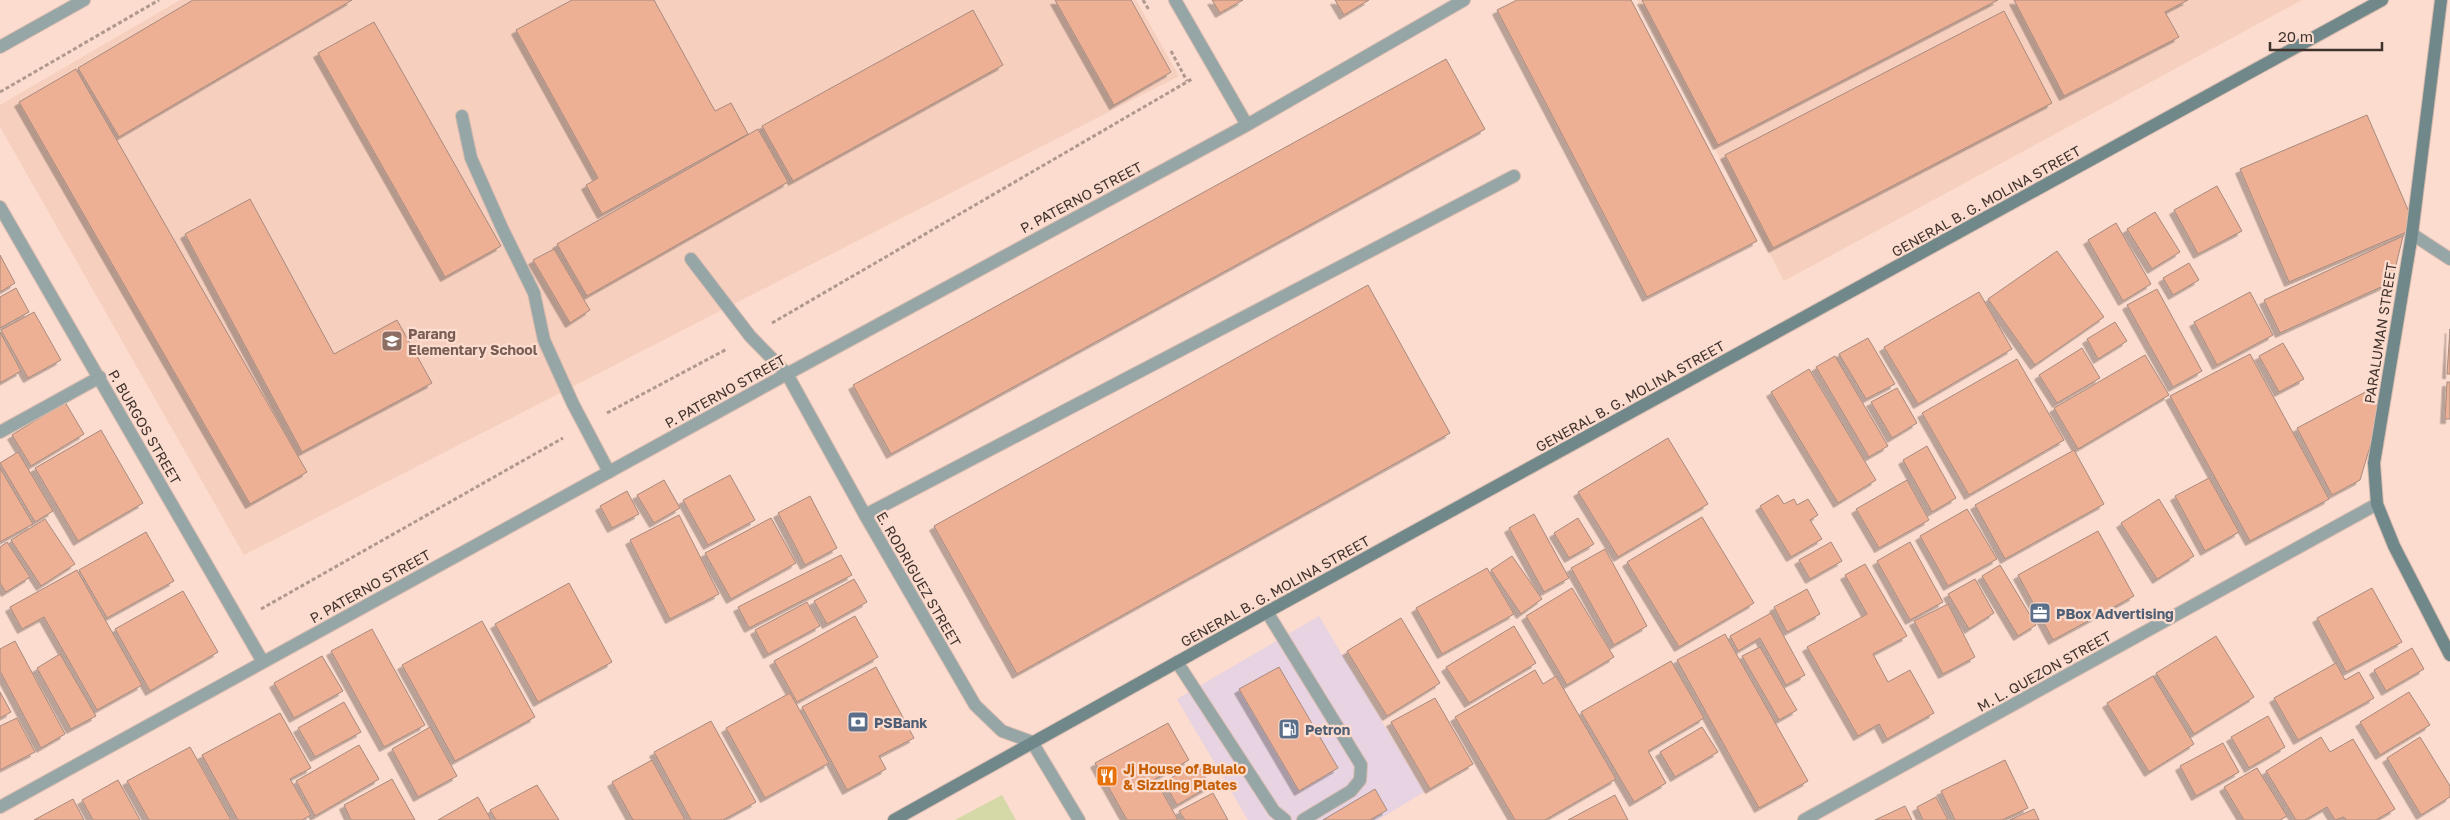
<svg xmlns="http://www.w3.org/2000/svg" width="2450" height="820" font-family="'Golos Text',sans-serif">
<defs>
<filter id="shadow"><feDropShadow dx="-4.5" dy="4.5" stdDeviation="0" flood-color="#0004"/></filter>
</defs>
<rect width="100%" height="100%" fill="#fcdcce"/>
<path fill="#e7d3e2" d="M1319 616 1424 792 1378 820H1248L1177 699Z"/>
<path fill="#f6cfbe" d="M180 0H1136L1179 76 244 555 0 127V105Z
M1637 0H2302L1784 281Z"/>
<path fill="#d5d8a7" d="M1002 795 1016 820H955Z"/>
<path fill="#edb095" stroke="#a78a7e" filter="url(#shadow)" d="M193 0H352L119 137 78 68Z
M572 0H654L715 111 731 103 748 134 602 214 586 185 598 178 516 30Z
M1055 0H1131L1171 72 1114 105Z
M1212 0H1243L1220 13Z
M1335 0H1369L1344 15Z
M1517 0H1631L1757 241 1647 297 1497 10Z
M1642 0H1998L1718 145Z
M2014 0H2188L2165 12 2179 37 2064 96Z
M973 10 1003 65 793 181 762 126Z
M2004 11 2052 103 1773 248 1725 155Z
M374 22 501 246 445 277 318 53Z
M1446 59 1485 129 891 454 853 385Z
M76 69 307 472 250 504 19 102Z
M2367 115 2416 228 2289 282 2240 169Z
M758 129 788 182 587 296 557 244Z
M2217 186 2242 231 2198 254 2174 210Z
M250 199 334 354 397 320 432 383 302 452 185 234Z
M2155 212 2180 252 2152 269 2127 229Z
M2116 223 2151 284 2123 301 2088 240Z
M2403 236 2392 282 2280 333 2264 300Z
M554 249 590 310 570 323 533 260Z
M2057 251 2104 317 2035 365 1988 299Z
M0 255 15 283 0 292Z
M2189 263 2199 280 2173 295 2163 278Z
M1368 285 1450 433 1017 674 934 526Z
M16 288 29 312 0 328V297Z
M2157 289 2202 371 2173 387 2127 305Z
M1979 292 2012 349 1918 404 1884 347Z
M2250 292 2273 335 2217 365 2194 322Z
M34 312 61 360 28 378 1 330Z
M2115 322 2127 341 2098 359 2087 339Z
M2450 329V374H2447Z
M0 332 21 371 0 383Z
M1868 338 1895 384 1866 399 1839 354Z
M2283 343 2304 379 2279 392 2259 356Z
M2082 348 2100 378 2057 403 2039 375Z
M2250 354 2329 499 2250 541 2170 396Z
M2145 355 2169 395 2078 449 2054 408Z
M1835 356 1888 446 1869 457 1816 367Z
M2017 359 2064 440 1969 495 1922 413Z
M1809 369 1876 480 1838 503 1771 392Z
M2447 382H2450V419H2445Z
M1897 388 1917 423 1892 438 1871 402Z
M2369 390 2380 413 2360 480 2332 495 2297 428Z
M65 402 84 434 31 466 12 435Z
M101 430 143 503 78 541 35 468Z
M1668 438 1708 504 1618 557 1578 492Z
M1927 446 1956 498 1932 512 1903 460Z
M2074 450 2104 504 2005 559 1975 505Z
M18 452 53 511 35 522 0 463Z
M0 468 33 524 0 542Z
M730 475 755 520 708 545 683 500Z
M2209 478 2239 532 2205 551 2175 496Z
M664 480 680 508 654 523 637 495Z
M1907 480 1929 520 1879 548 1856 509Z
M627 491 639 514 612 528 600 506Z
M1778 495 1784 504 1794 499 1797 505 1808 499 1818 515 1810 520 1822 539 1791 557 1760 506Z
M810 496 837 548 805 565 778 513Z
M2159 499 2194 556 2157 579 2121 523Z
M1967 509 1997 559 1948 586 1920 536Z
M1534 514 1569 578 1544 592 1509 528Z
M679 515 719 594 670 619 630 540Z
M1702 517 1754 603 1679 647 1627 562Z
M771 518 796 563 731 599 705 553Z
M1578 518 1594 544 1569 558 1554 533Z
M45 519 75 564 41 586 11 540Z
M2098 531 2134 596 2053 640 2018 575Z
M146 532 174 581 107 618 79 570Z
M7 542 30 577 6 592 0 583V547Z
M1831 542 1842 561 1810 579 1799 560Z
M1910 542 1943 602 1910 620 1877 561Z
M1605 549 1647 626 1614 645 1571 568Z
M841 555 852 575 749 628 738 607Z
M1512 556 1542 599 1521 614 1491 570Z
M1865 564 1907 636 1873 654 1888 682 1910 670 1934 713 1887 739 1879 724 1858 736 1807 647 1867 614 1845 575Z
M2000 565 2036 625 2018 636 1982 576Z
M1487 568 1514 614 1442 654 1416 608Z
M77 570 142 685 97 710 44 617 22 629 10 607Z
M854 579 867 602 827 624 814 601Z
M1975 579 1994 613 1969 629 1948 594Z
M569 583 612 662 538 702 495 624Z
M1572 588 1614 657 1567 685 1526 616Z
M2372 588 2402 642 2346 672 2317 618Z
M1807 589 1820 614 1787 632 1774 607Z
M183 591 218 652 150 691 115 629Z
M807 602 820 626 768 654 755 630Z
M1948 604 1975 657 1943 674 1914 621Z
M1771 613 1805 675 1786 685 1760 638 1738 651 1730 636Z
M855 616 878 657 797 702 774 661Z
M1401 618 1440 683 1387 716 1347 651Z
M482 621 535 717 455 761 402 665Z
M1514 626 1536 663 1469 703 1446 667Z
M372 629 425 725 384 747 331 651Z
M1725 634 1808 781 1759 808 1677 660Z
M2216 636 2254 697 2194 734 2156 673Z
M15 641 65 734 41 748 0 671V649Z
M1760 647 1797 710 1779 720 1742 656Z
M2412 648 2424 669 2386 691 2374 670Z
M60 654 96 716 71 729 37 668Z
M322 656 343 691 294 718 274 683Z
M1671 661 1704 718 1648 751 1666 783 1634 802 1581 712Z
M2336 663 2345 680 2359 672 2374 698 2298 740 2274 698Z
M876 667 914 738 879 756 886 769 847 790 802 707Z
M1279 667 1338 768 1299 791 1239 689Z
M1535 670 1543 684 1556 676 1616 779 1545 820H1515L1455 717Z
M2153 676 2194 744 2149 772 2107 703Z
M0 692 11 712 0 718Z
M2409 692 2430 725 2380 755 2360 722Z
M790 693 829 763 765 798 726 728Z
M1435 698 1473 764 1430 789 1391 722Z
M344 702 361 732 315 757 298 728Z
M280 713 311 768 290 779 311 815 302 820H238L202 755Z
M2268 716 2285 747 2249 768 2231 737Z
M17 718 35 752 0 770V726Z
M711 721 756 802 723 820H691L654 752Z
M1168 723 1189 760 1155 779 1178 820H1127L1095 763Z
M430 727 457 776 418 797 392 749Z
M1702 727 1718 752 1675 777 1660 752Z
M2321 737 2330 752 2353 739 2395 809 2376 820H2346L2344 817 2335 820 2327 807 2305 820H2296L2266 771Z
M2420 737 2450 786V797L2421 815 2387 758Z
M2223 743 2239 772 2196 796 2180 766Z
M359 745 379 779 315 816 296 781Z
M190 747 231 820H149L127 781Z
M652 760 685 820H633L612 782Z
M2005 760 2028 808 2002 820H1955L1941 791Z
M1197 763 1210 786 1177 805 1164 782Z
M2257 768 2287 816 2280 820H2244L2224 787Z
M392 779 415 820H351L344 805Z
M118 780 140 820H93L82 800Z
M537 785 559 820H496L490 810Z
M1375 789 1387 810 1370 820H1323Z
M1213 793 1228 820H1185L1179 811Z
M1615 795 1628 820H1568Z
M478 797 491 820H438Z
M1936 797 1948 820H1923L1917 807Z
M73 799 84 820H34Z
M1905 806 1912 820H1875Z
M2034 809 2039 820H2010Z"/>
<g fill="none" stroke-linecap="round" stroke-linejoin="round">
<g stroke="#d6baae" stroke-width="14">
<path id="lane" d="M462 116 471 158 502 228 534 293 544 340 573 404 609 472
M691 259 750 336 787 374
M865 515 1514 176
M1267 612 1361 765 1360 780 1351 791 1303 820
M1177 662 1274 811 1285 820"/>
</g>
<g stroke="#d6baae" stroke-width="14">
<path id="street" d="M1175 0 1247 125
M0 47 84 0
M0 207 263 662
M2412 234 2450 259
M787 374 865 515 975 705 1002 731 1032 742 1079 820
M0 432 100 377
M0 807 787 374 1247 125 1464 0
M1804 820 2377 504"/>
</g>
<g stroke="#d6baae" stroke-width="14">
<path id="secondary" d="M2441 0 2412 234 2374 463 2377 504 2394 546 2450 655
M894 820 1267 612 2382 0"/>
</g>
<path stroke="#b1988e" stroke-width="3" stroke-dasharray="4 2.5" stroke-linecap="butt" d="M1143 0 1149 10
M1171 51 1187 81
M0 92 159 0
M772 323 1192 79
M607 413 727 349
M261 609 563 438"/>
<use href="#lane" stroke="#96a6a7" stroke-width="12"/>
<use href="#street" stroke="#96a6a7" stroke-width="12"/>
<use href="#secondary" stroke="#70888a" stroke-width="12"/>
</g>
<defs>
<g id="school-square" transform="scale(1.125)"><rect x="-9" y="-9" width="18" height="18" rx="4" fill="#8d6e63" stroke="#fcdcce"/><path d="M0-5L7-2L0 1L-7-2ZM-4 1L0 2.5L4 1V4Q0 6-4 4Z" fill="#fff"/></g>
<g id="office-square" transform="scale(1.125)"><rect x="-9" y="-9" width="18" height="18" rx="4" fill="#5c6f8a" stroke="#fcdcce"/><path d="M-6-3h4V-5.5h4V-3h4V5H-6ZM-1-4.5V-3h2v-1.5ZM-6 0V1H6V0Z" fill="#fff"/></g>
<g id="bank-square" transform="scale(1.125)"><rect x="-9" y="-9" width="18" height="18" rx="4" fill="#5c6f8a" stroke="#fcdcce"/><path d="M-6-4H6V4H-6ZM0-2.3a2.3 2.3 0 1 0 0 4.6a2.3 2.3 0 1 0 0-4.6Z" fill="#fff"/></g>
<g id="fuel-square" transform="scale(1.125)"><rect x="-9" y="-9" width="18" height="18" rx="4" fill="#5c6f8a" stroke="#fcdcce"/><path d="M-5.5-6h7V0h2V4h1.3V-2.5L3-4.5l.8-.8L6-3V5H2.5V1h-1V6h-7ZM-4.2-4.7v3.2H.2V-4.7Z" fill="#fff"/></g>
<g id="restaurant-square" transform="scale(1.125)"><rect x="-9" y="-9" width="18" height="18" rx="4" fill="#e8710a" stroke="#fcdcce"/><path d="M-5-6h1v4h1v-4h1v4h1v-4h1v5L-1.5 .5V6h-2V.5L-5-1ZM5-6V6H3V1.5H1.5Q1.5-4 5-6Z" fill="#fff"/></g>
</defs>
<g fill-rule="evenodd">
<use href="#school-square" x="392" y="341"/>
<use href="#office-square" x="2040" y="613"/>
<use href="#bank-square" x="858" y="722"/>
<use href="#fuel-square" x="1289" y="729"/>
<use href="#restaurant-square" x="1107" y="776"/>
</g>
<g text-anchor="middle" dominant-baseline="central" stroke-width="4.5" stroke-linejoin="round" paint-order="stroke">
<g font-size="14" fill="#3f322d" stroke="#fcdcce">
<text transform="translate(1081 197) rotate(-28)">P. PATERNO STREET</text>
<text transform="translate(1986 201) rotate(-29)">GENERAL B. G. MOLINA STREET</text>
<text transform="translate(2380 333) rotate(-81)">PARALUMAN STREET</text>
<text transform="translate(725 391) rotate(-29)">P. PATERNO STREET</text>
<text transform="translate(1630 396) rotate(-29)">GENERAL B. G. MOLINA STREET</text>
<text transform="translate(145 427) rotate(60)">P. BURGOS STREET</text>
<text transform="translate(919 579) rotate(60)">E. RODRIGUEZ STREET</text>
<text transform="translate(370 586) rotate(-29)">P. PATERNO STREET</text>
<text transform="translate(1275 591) rotate(-29)">GENERAL B. G. MOLINA STREET</text>
<text transform="translate(2044 671) rotate(-29)">M. L. QUEZON STREET</text>
</g>
<g font-size="14" font-weight="bold" fill="#785e54" stroke="#fcdcce" text-anchor="start">
<text x="408" y="333">Parang<tspan x="408" dy="16">Elementary School</tspan></text>
</g>
<g font-size="14" font-weight="bold" fill="#4e5e75" stroke="#fcdcce" text-anchor="start">
<text x="2056" y="613">PBox Advertising</text>
<text x="874" y="722">PSBank</text>
<text x="1305" y="729">Petron</text>
</g>
<g font-size="14" font-weight="bold" fill="#c56008" stroke="#fcdcce" text-anchor="start">
<text x="1123" y="768">Jj House of Bulalo<tspan x="1123" dy="16">&amp; Sizzling Plates</tspan></text>
</g>
</g>
<path d="M2270 42v8h112v-8" fill="none" stroke="#3f322d" stroke-width="2.5"/>
<text x="2278" y="42" font-size="15" fill="#3f322d" stroke="#fcdcce" stroke-width="4" paint-order="stroke">20 m</text>
</svg>
